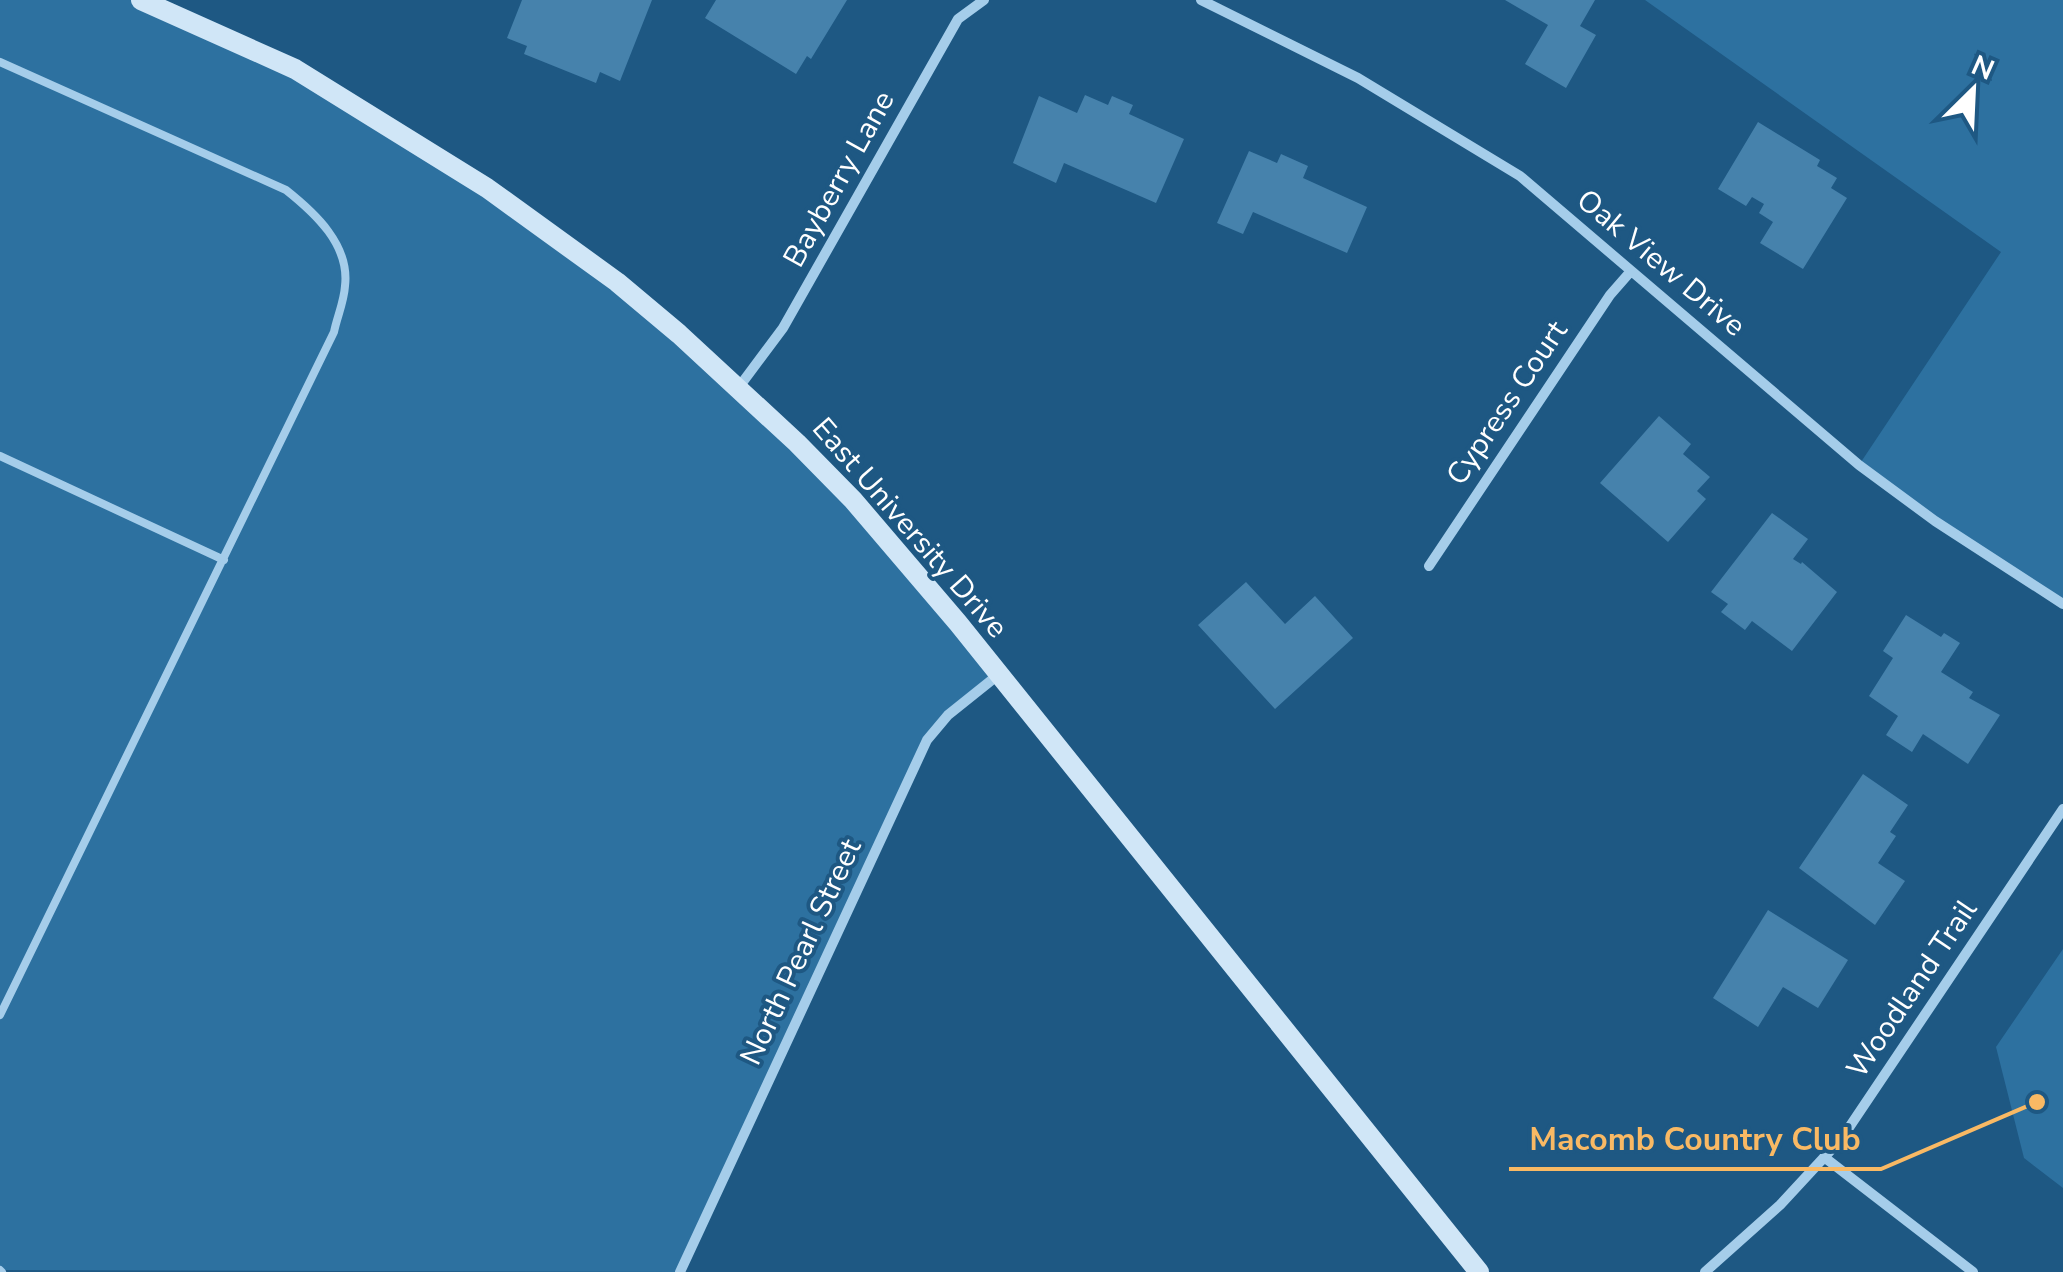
<svg xmlns="http://www.w3.org/2000/svg" width="2063" height="1272" font-family="'Nunito Sans',sans-serif">
<rect width="100%" height="100%" fill="#1e5883"/>
<path fill="#2d71a0" d="M0 0H141L295 69 487 188 739 387 998 675 927 740 680 1272 0 1270Z
M1645 0H2063V602L1859 465 2001 252Z
M2063 949V1188L2024 1158 1996 1047Z"/>
<path fill="#4682ac" d="M522 0H652L620 81 600 72 596 83 524 54 527 46 507 38Z
M716 0H847L811 59 807 56 796 74 705 18Z
M1505 0H1595L1580 26 1596 35 1566 88 1525 64 1548 25Z
M1085 95 1108 105 1112 96 1133 105 1129 114 1184 139 1156 203 1064 163 1056 183 1013 163 1039 96 1077 113Z
M1758 122 1820 160 1817 166 1837 178 1831 188 1847 198 1803 269 1760 243 1773 222 1759 213 1764 204 1752 197 1746 206 1718 189Z
M1249 151 1277 163 1281 154 1308 166 1303 178 1367 207 1347 253 1253 212 1243 234 1217 223Z
M1659 416 1691 444 1683 454 1710 477 1697 491 1706 499 1668 542 1600 483Z
M1772 513 1808 539 1793 559 1801 564 1802 562 1837 592 1792 651 1752 621 1745 630 1721 612 1728 604 1711 592Z
M1246 582 1285 624 1315 596 1353 638 1275 709 1198 625Z
M1906 615 1941 637 1944 633 1960 643 1941 672 1973 692 1969 698 2000 715 1968 764 1923 734 1912 752 1886 735 1898 716 1869 696 1893 658 1883 651Z
M1863 774 1908 805 1890 832 1896 836 1878 863 1905 881 1875 925 1799 868Z
M1768 910 1848 960 1818 1008 1783 987 1758 1027 1713 998Z"/>
<g fill="none" stroke-linecap="round" stroke-linejoin="round">
<path stroke="#a5cdea" stroke-width="8" d="M0 62 286 190C315 213 350 245 345 286 344 302 337 317 334 332L0 1015
M0 456 224 560
M0 1270 2 1272"/>
<path stroke="#a5cdea" stroke-width="10" d="M1201 0 1358 78 1520 176 1859 465 1935 521 2063 604
M739 387 783 328 958 19 984 0
M1429 566 1610 295 1631 271
M1824 1157 1973 1272
M680 1272 927 740 948 715 998 675
M1705 1272 1780 1205 1842 1138 2063 809"/>
<path stroke="#d0e6f7" stroke-width="20" d="M141 0 295 69 487 188 617 282 679 334 797 443 853 500 958 623 1479 1272"/>
</g>
<g text-anchor="middle" dominant-baseline="central" stroke-width="8" stroke-linejoin="round" paint-order="stroke">
<g font-size="30" fill="#fff" stroke="#1e5883">
<text transform="translate(839 179) rotate(-61)">Bayberry Lane</text>
<text transform="translate(1661 263) rotate(40)">Oak View Drive</text>
<text transform="translate(1507 403) rotate(-56)">Cypress Court</text>
<text transform="translate(910 528) rotate(49)">East University Drive</text>
<text transform="translate(801 952) rotate(-65)">North Pearl Street</text>
<text transform="translate(1912 989) rotate(-56)">Woodland Trail</text>
</g>
</g>
<path fill="none" stroke="#f9b964" stroke-width="4" d="M2037 1102L1881 1169H1509"/>
<circle fill="#f9b964" stroke="#1e5883" stroke-width="4" cx="2037" cy="1102" r="10"/>
<g font-size="32" text-anchor="middle" font-weight="bold" fill="#f9b964" stroke="#1e5883" stroke-width="8" stroke-linejoin="round" paint-order="stroke">
<text x="1695" y="1150">Macomb Country Club</text>
</g>
<g transform="translate(1973 90) rotate(24)" stroke="#1e5883" stroke-width="8" paint-order="stroke">
<path d="M0-8L18 38L0 25L-18 38Z" fill="#ffffff"/>
<text y="-15" font-size="28" font-weight="bold" text-anchor="middle" fill="#ffffff">N</text>
</g>
</svg>
